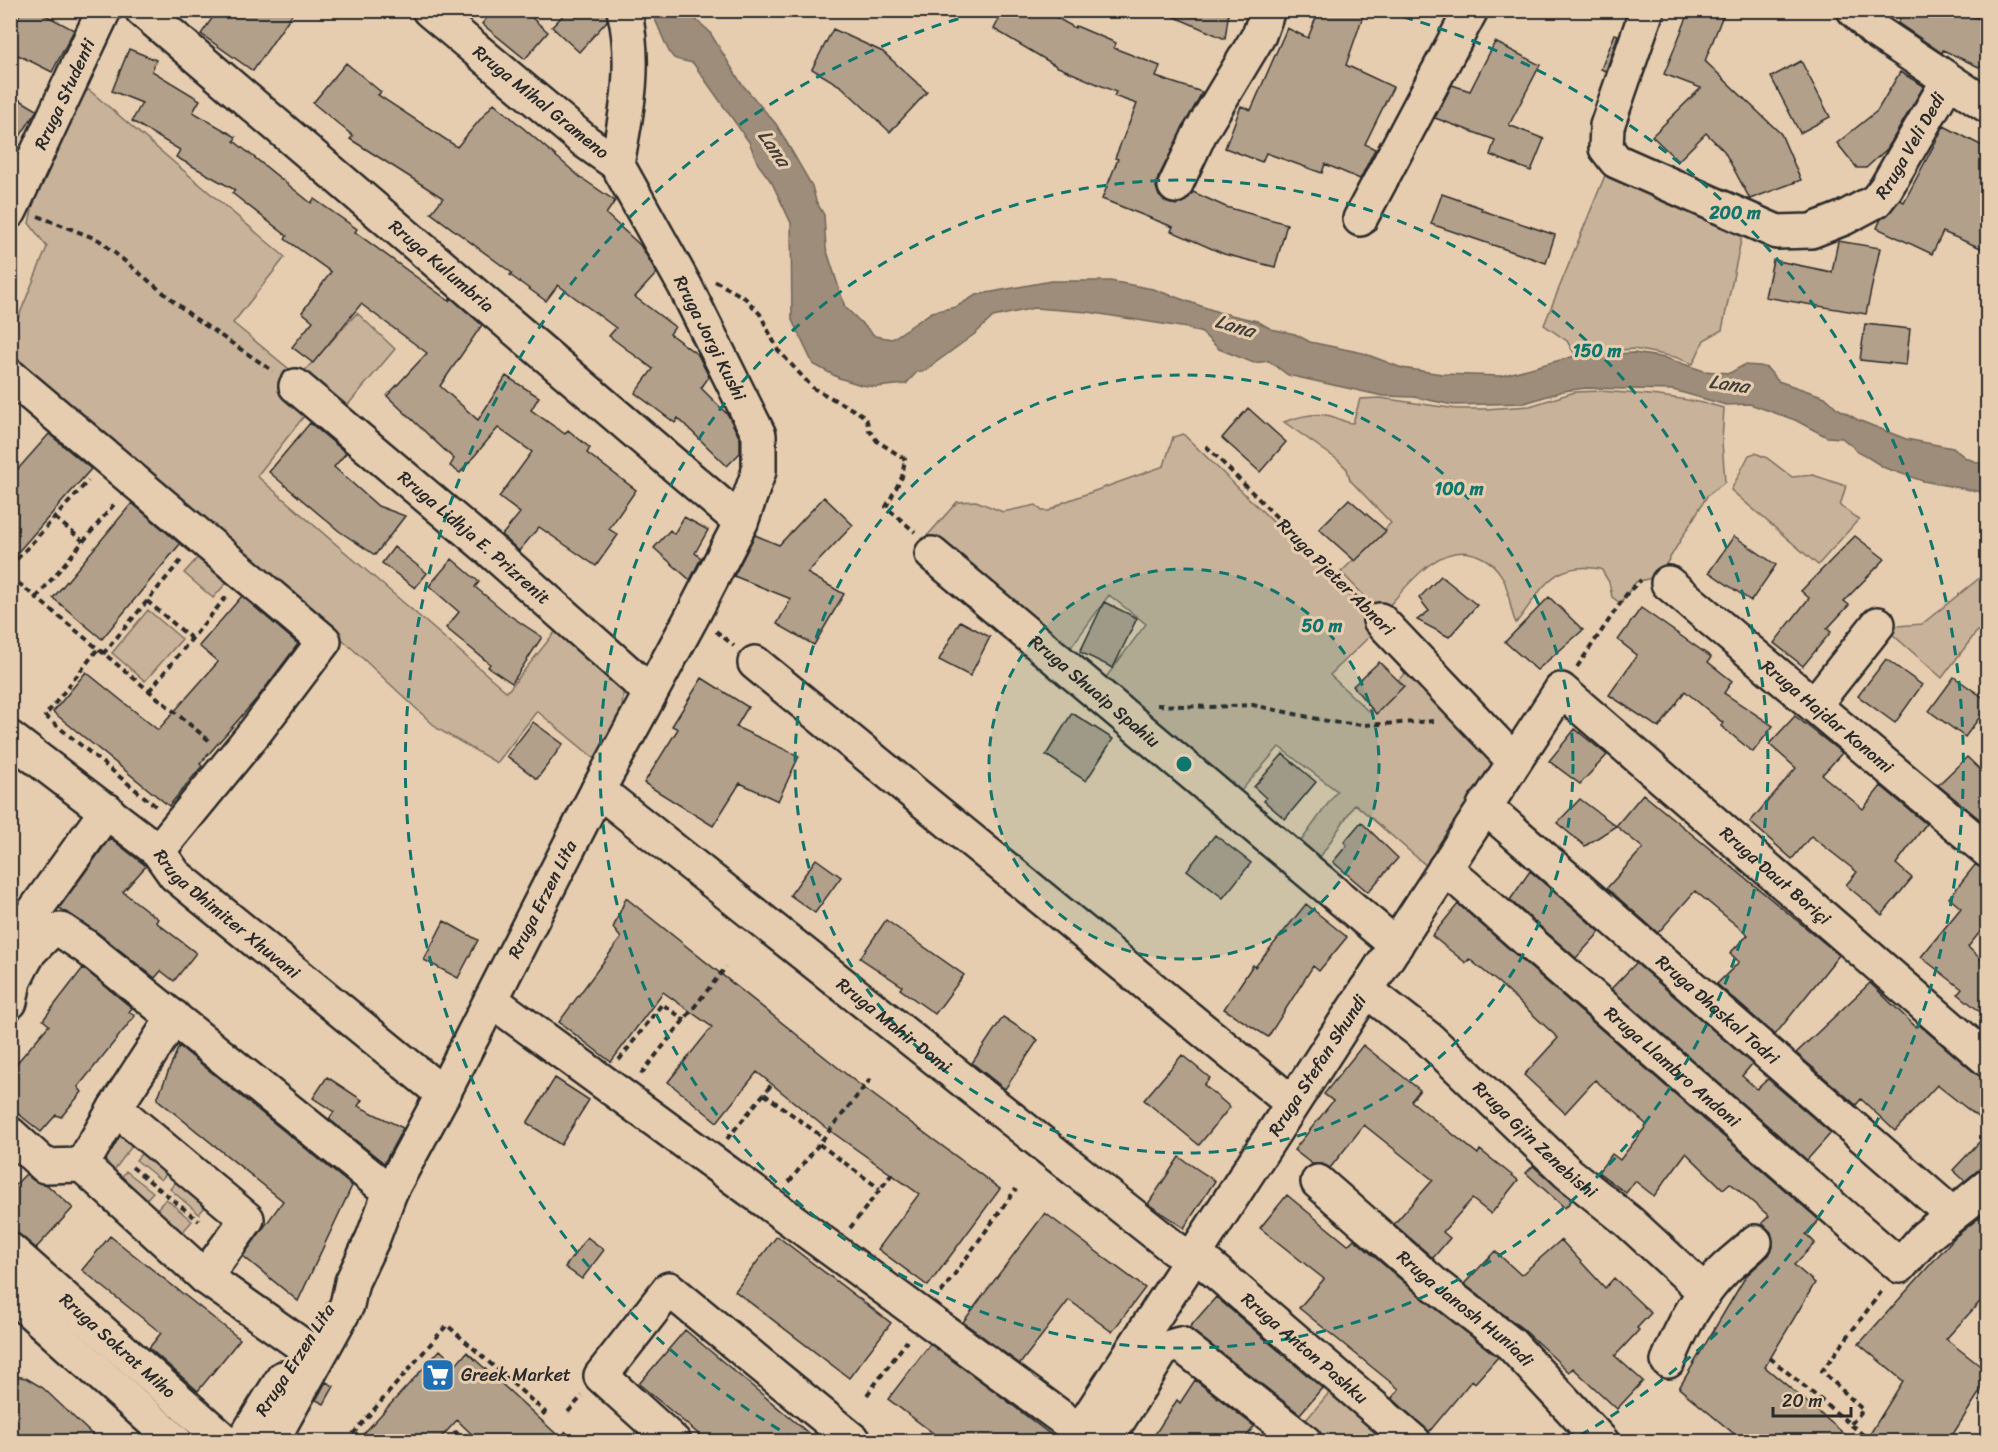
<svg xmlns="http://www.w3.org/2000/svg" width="1998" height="1452" font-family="Sriracha,sans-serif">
<rect width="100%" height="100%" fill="#e7cdaf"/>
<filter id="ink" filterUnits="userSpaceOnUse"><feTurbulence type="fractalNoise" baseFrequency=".0167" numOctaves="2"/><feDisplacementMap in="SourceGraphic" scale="12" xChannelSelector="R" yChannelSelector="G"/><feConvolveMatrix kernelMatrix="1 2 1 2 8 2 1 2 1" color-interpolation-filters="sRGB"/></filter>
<g filter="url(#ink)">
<path fill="#c8b299" stroke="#7a6e62" stroke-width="1.5" d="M89 90 285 257 233 323 299 377 357 313 395 349 341 413 319 397 257 476 507 692 563 622 623 679C625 712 617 735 601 764L537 711 497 763 438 729 343 640 11 356 10 338 47 247 29 223 34 200 75 97Z
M1608 168 1743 231 1722 330 1704 340 1693 364 1675 357 1634 349 1574 353 1567 341 1544 325Z
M1600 391C1642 394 1684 397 1724 408L1722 442 1725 482 1707 496 1659 576 1636 582 1620 603 1612 597 1609 582 1601 569C1552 560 1543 589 1516 623 1509 609 1510 592 1503 578 1498 569 1489 560 1479 556 1439 538 1405 589 1382 614L1341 572 1391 523 1350 480 1347 469 1338 460 1284 422C1297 417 1312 413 1326 415 1336 416 1343 423 1353 423L1360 399 1380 398 1457 409H1485L1530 406 1575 392Z
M1183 434 1380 626 1330 675 1368 711 1412 666 1500 751 1436 874 1355 804 1313 868 1294 851 1337 791 1279 747 1233 800 1098 688 1146 624 1109 595 1064 657 927 536 957 502 976 501 1003 512 1036 505 1042 511H1049L1064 502 1164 466 1173 437Z
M1755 453 1767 458 1792 477 1813 475 1846 486 1840 506 1859 519 1818 565 1731 490 1749 455Z
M201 554 230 579 213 598 184 573Z
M1987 572V622L1975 634 1942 678 1884 627 1922 624Z
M148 610 182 639 145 681 112 653Z
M121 1135H132L138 1138 109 1177 100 1158 111 1138Z
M147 1147 172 1167 161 1180 136 1160Z
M126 1171 153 1192 141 1205 115 1186Z
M183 1174 212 1199 199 1214 170 1189Z
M166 1199 192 1221 180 1235 154 1212Z
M1333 1388 1388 1434 1381 1441H1319L1301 1426Z"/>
<path fill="#9d8d7a" stroke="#6f665a" stroke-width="1.5" d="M650 11H686L709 31 741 83 776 124 812 186 816 201 824 215 826 248 845 307 875 336 892 339 932 312 956 307 976 295 1051 281H1110L1153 289 1218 312 1257 321 1271 329 1295 334 1310 342 1363 353 1402 368 1442 374 1501 376 1575 356 1634 353 1666 358 1704 371 1730 373 1744 365 1760 366 1767 368 1778 381 1825 397 1837 408 1858 420 1906 439 1953 448 1966 458 1987 466V493L1923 481 1885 468 1859 452 1842 438 1827 437 1795 420 1750 404 1726 405 1673 390 1586 388 1563 391 1525 403 1453 405 1414 397 1383 396 1288 375 1269 361 1254 363 1219 349 1202 333 1187 328 1088 312 1034 308 993 317 976 333 924 371 917 372 906 384 876 387 861 385 839 378 813 364 792 320 791 223 772 183 758 164 749 142 693 63C687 61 678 61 674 58 666 53 659 22 650 11Z"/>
<path fill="#b2a08b" stroke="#2b2b2b" stroke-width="1.5" d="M22 10H36L74 30 52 72 10 51V33Z
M218 10H295L253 71 201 34Z
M493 10H523L548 32 525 59 482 24Z
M568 10H606L607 21 579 52 552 27Z
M1004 10H1043L1075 28 1076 26 1116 43 1114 48 1160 66 1156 77 1202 92 1158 178 1156 187 1159 196 1168 203 1177 205 1186 201 1193 192 1226 207 1287 224 1275 267 1224 254 1171 231 1173 227 1102 199 1118 159 1115 158 1137 104 1114 96 1116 92 1058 67 994 29Z
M1159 10H1229L1225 39Z
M1319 10H1365L1346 65 1393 87 1365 144 1375 149 1360 179 1325 164 1322 173 1266 153 1262 162 1225 148 1241 106 1251 110 1287 28 1308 38Z
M1690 10H1725L1705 61 1781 134 1801 180 1750 199 1724 151 1706 133 1678 161 1652 136 1701 88 1664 74Z
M1904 10H1960L1988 23V59L1979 67 1943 50 1942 53 1898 23Z
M833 29 883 52 927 92 890 132 842 87 812 69Z
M1615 34 1618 35 1606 71 1601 69Z
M1495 42 1540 65 1509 125 1544 139 1531 171 1490 155 1495 140 1435 118 1452 85 1470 91Z
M129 49 156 60 152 71 200 100 193 112 236 137 234 141 311 203 314 199 357 229 355 232 449 301 451 298 482 325 440 386 478 420 506 376 539 397 531 410 565 434 568 430 590 448 587 453 636 490 609 529 618 535 596 566 539 527 519 551 502 535 520 513 499 497 532 452 498 428 460 473 450 466 454 459 387 396 427 353 361 304 313 363 292 347 313 321 302 312 331 272 285 239 287 236 232 193 235 190 176 157 180 150 132 121 142 103 112 91Z
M1801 61 1830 117 1800 133 1771 77Z
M346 63 381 92 378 95 457 147 494 103 580 177 615 201 606 214 640 245 657 273 635 297 675 327 670 334 698 355 709 377 701 388 728 415 740 439V453L727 466 678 418 675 423 635 393 653 369 609 336 616 328 558 285 546 301 510 275 512 273 431 213 443 198 350 139 353 136 313 103Z
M1900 72 1924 86 1887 149 1866 168H1857L1837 143 1877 111Z
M10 94 37 110 10 152Z
M1944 126 1988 149V251L1943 232 1932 254 1877 228 1881 219 1900 200 1904 202Z
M1442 194 1482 208 1481 210 1555 235 1546 263 1431 224Z
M1838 241 1880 248 1866 314 1765 297 1773 260 1832 272Z
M1865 324 1910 329 1906 365 1860 360Z
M1248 408 1286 442 1260 472 1222 438Z
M310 423 346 453 334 467 378 506 405 516 375 555 339 531 269 472Z
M49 434 91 469 10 561V478Z
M824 497 853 525 807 573 844 594 814 645 777 624 791 599 734 576 755 535 779 545Z
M1349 499 1386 531 1355 561 1319 529Z
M132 503 180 544 102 639 53 598Z
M684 517 708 530 695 553 701 558 690 580 654 548 670 530 674 534Z
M1734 536 1776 565 1751 601 1709 572Z
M1855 536 1885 559 1844 601 1849 605 1827 629 1831 632 1803 666 1774 643 1809 598 1801 591Z
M394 547 427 573 415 588 382 563Z
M452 559 479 582 475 587 509 615 542 637 512 683 488 667 490 664 446 628 459 612 429 586Z
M1441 576 1477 605 1449 637 1417 620 1429 611 1419 598Z
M242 596 298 644 259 696 200 764 202 766 169 806 53 712 86 672 158 730 218 662 199 646Z
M1549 597 1583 630 1537 670 1505 642Z
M1104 602 1137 618 1113 668 1080 652Z
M1641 608 1711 657 1708 662 1732 681 1724 693 1773 726 1753 752 1721 726 1723 723 1685 691 1659 728 1609 695 1637 655 1618 640Z
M960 621 990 637 970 676 939 660Z
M1886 659 1922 685 1895 723 1858 696Z
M1379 662 1404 686 1376 714 1353 686Z
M1954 677 1988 701V706L1965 737 1929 711Z
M702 678 748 707 736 727 799 756 778 801 740 783 713 826 644 783 678 729 672 726Z
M1072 713 1113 739 1086 781 1046 755Z
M1795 716 1842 753 1822 775 1863 809 1881 786 1926 824 1896 864 1912 878 1882 915 1846 885 1857 872 1811 836 1792 859 1750 822 1796 768 1769 744Z
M533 722 563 744 537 779 507 756Z
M1575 729 1607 755 1580 784 1549 761Z
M1283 754 1316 782 1285 819 1264 801 1266 798 1254 787Z
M1967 757 1988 777V826L1938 785Z
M1643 794 1839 955 1775 1035 1717 984 1739 962 1730 953 1748 935 1695 891 1658 933 1607 888 1643 848 1616 826Z
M1580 799 1616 826 1585 846 1557 823Z
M1361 822 1398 858 1368 892 1333 862 1347 845 1344 842Z
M1215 835 1251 863 1223 898 1187 870Z
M110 838 146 866 123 892 158 919 156 922 196 953 174 981 161 971 155 978 97 932 59 908Z
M816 859 841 877 815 913 790 895Z
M1975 865 1988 869V922L1968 947 1988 966V1018L1958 994 1962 989 1921 957 1961 908 1949 898Z
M1530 871 1600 932 1576 958 1510 900Z
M626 898 856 1082 1000 1189 928 1286 878 1249 919 1194 822 1125 757 1072 717 1122 668 1082 712 1027 663 992 611 1062 559 1022 621 938 613 928Z
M1306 904 1347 937 1319 971 1313 966 1268 1037 1224 1009 1253 965 1255 967Z
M1458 904 1819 1220 1806 1234 1815 1243 1794 1265 1815 1283 1765 1367 1854 1442H1744L1679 1388 1746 1276 1769 1255 1773 1247 1771 1232 1762 1223 1769 1216 1730 1183 1723 1189 1686 1153 1654 1196 1635 1181 1626 1193 1598 1172 1612 1154 1620 1160 1647 1125 1595 1080 1565 1113 1524 1075 1558 1038 1500 984 1469 959 1466 963 1432 936Z
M886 920 964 975 935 1014 900 989 902 986 860 958Z
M444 921 478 940 458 978 424 960Z
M1636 963 1752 1064 1742 1076 1757 1089 1768 1079 1831 1133 1807 1160 1611 989Z
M83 968 132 1008 129 1012 135 1016 78 1087 82 1092 61 1117 56 1115 41 1132 10 1107V1071L49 1025 43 1020Z
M1870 983 1916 1027 1918 1024 1976 1074 1988 1078V1125L1937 1085 1895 1131 1861 1099 1856 1105 1796 1053Z
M1003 1017 1038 1040 1005 1089 972 1063Z
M1363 1045 1420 1090 1411 1101 1478 1154 1480 1150 1518 1180 1491 1214 1472 1199 1443 1232 1450 1238 1433 1258 1394 1224 1433 1180 1364 1125 1330 1168 1322 1164H1312L1294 1150 1333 1101 1324 1094Z
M179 1046 352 1186 298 1301 243 1256 283 1201 157 1099Z
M1182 1055 1210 1078 1204 1085 1230 1107 1199 1145 1144 1100Z
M327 1077 362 1100 358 1106 403 1128 384 1163 329 1119 334 1112 313 1098Z
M555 1078 589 1100 561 1145 527 1123Z
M1988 1133V1168L1977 1171 1965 1181 1953 1170Z
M1179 1157 1215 1181 1184 1228 1148 1204Z
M1533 1166 1572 1200 1565 1208 1526 1173Z
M26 1174 33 1180 47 1185 73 1208 36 1248 10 1227V1190Z
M1287 1195 1348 1245 1354 1239 1421 1297 1498 1357 1475 1383 1472 1380 1429 1432 1392 1398 1399 1389 1299 1308 1324 1279 1260 1228Z
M1988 1211V1293L1946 1339 1988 1372V1379L1948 1442H1865L1903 1381 1859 1344 1955 1237Z
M1045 1213 1145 1288 1112 1332 1069 1300 1020 1364 963 1322Z
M110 1236 240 1339 198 1391 149 1348 161 1333 82 1270Z
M777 1236 891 1323 849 1378 735 1291Z
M587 1237 604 1250 582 1279 565 1267Z
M1561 1240 1605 1288 1614 1278 1651 1313 1637 1328 1639 1330 1615 1356 1643 1381 1617 1409 1573 1368 1569 1372 1523 1329 1464 1284 1495 1251 1521 1275Z
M1216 1297 1322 1388 1300 1414 1189 1328Z
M685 1330 819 1442H708L639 1384Z
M930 1344 998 1394 1060 1442H945L888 1399Z
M440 1350 456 1365 467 1352 565 1442H480L457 1420 437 1442H356Z
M10 1375 26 1378 43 1388 100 1442H10Z
M1195 1380 1254 1426 1243 1442H1150L1177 1400 1180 1403Z
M326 1382 334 1386 324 1404 316 1400Z"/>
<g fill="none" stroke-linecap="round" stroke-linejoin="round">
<g stroke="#2b2b2b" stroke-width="38">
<g id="minor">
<path id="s1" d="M142 10 741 522"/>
<path id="s2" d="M1647 10 1607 126 1606 148 1616 161 1777 232 1811 231 1844 218 1876 201 1886 188 1948 81"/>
<path d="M1854 10 1874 30 1988 106"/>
<path d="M617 164C627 112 637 62 624 10"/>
<path d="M1175 186 1200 133 1259 35 1268 10"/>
<path id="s3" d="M10 211 104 10"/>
<path d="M1360 219 1471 10"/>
<path d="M10 376 324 641 256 731 158 851"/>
<path id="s4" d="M296 386 489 549 650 692"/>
<path id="s5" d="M932 554 1396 945"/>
<path id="s6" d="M1668 583 1988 851"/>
<path d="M1380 620 1514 761"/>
<path d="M755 663 1292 1103"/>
<path d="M1814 705 1878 624"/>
<path id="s7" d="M10 738 158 851 175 875 443 1094"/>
<path id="s8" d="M598 790 1189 1260"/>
<path id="s9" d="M1484 806 1952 1214"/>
<path id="s10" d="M1445 868 1900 1266 1925 1237 1988 1186"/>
<path d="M10 945 107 810"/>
<path id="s11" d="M1366 990 1429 1039 1568 1173 1628 1221 1705 1292"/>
<path d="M491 1000 1080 1431"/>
<path d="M10 1002 14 981 22 965 30 951 50 931 61 930 86 947 390 1192"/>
<path d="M115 1108 247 1219 205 1277"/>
<path d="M10 1134 45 1166 82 1165 205 1277 303 1346"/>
<path d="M82 1165 115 1108 174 1017"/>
<path id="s12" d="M1318 1182 1433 1283 1511 1344 1602 1442"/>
<path id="s13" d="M1194 1253 1414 1442"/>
<path d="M1668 1361C1682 1326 1698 1296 1724 1270 1734 1260 1746 1252 1755 1242"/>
<path d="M243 1442 283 1378"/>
<path id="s14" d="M271 1442 347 1305 352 1282 373 1238 390 1192 443 1094 598 790 694 613 741 522 759 471V435L685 286 617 164 586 142 429 10"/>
<path d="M674 1442 601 1376 669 1289 855 1442"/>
<path id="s15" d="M1079 1442 1080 1431 1561 690 1988 1060"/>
<path d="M1105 1442 1163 1349 1180 1344 1305 1442"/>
</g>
</g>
<g stroke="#2b2b2b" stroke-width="38">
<g id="major">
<path id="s16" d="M10 1250 226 1442"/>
<path d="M10 1293 176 1442"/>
</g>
</g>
<path stroke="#2b2b2b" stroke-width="4" stroke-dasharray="6 4.5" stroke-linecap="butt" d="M38 216 99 240 193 317 273 371
M715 281 745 298 760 314 778 350 813 388 861 414 867 421 869 430 877 441 905 459 902 477 886 507 915 532
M1206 446 1360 601
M55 518 83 541
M10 567 88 481
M10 576 211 742
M36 598 116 502
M147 601 192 639
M716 631 734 646
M97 650 45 716 158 808
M103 654 183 558
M1577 667 1628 592 1641 580
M149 691 226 597
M1157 705 1210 707 1253 705 1332 722 1364 725 1435 721
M619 1060 662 1004 685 1020
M641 1074 726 967
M764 1094 824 1138
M727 1139 772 1084
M819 1144 880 1189
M132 1167 199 1221
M789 1182 872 1077
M850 1228 892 1174
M941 1293 1016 1189
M1770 1358 1867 1438
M867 1395 907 1341
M568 1412 582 1396
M1851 1424 1863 1410 1822 1371 1884 1288
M564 1432 574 1442
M346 1442 447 1325 545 1412 539 1418
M447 1442 456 1432 465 1442"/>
<use href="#minor" stroke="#e7cdaf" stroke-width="33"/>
<use href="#major" stroke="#e7cdaf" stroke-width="33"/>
</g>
</g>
<circle cx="1184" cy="764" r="195" fill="#0f766e" fill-opacity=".12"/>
<g fill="none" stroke="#0f766e" stroke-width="3" stroke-dasharray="10 8">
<circle cx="1184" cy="764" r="195"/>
<circle cx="1184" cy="764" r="389"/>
<circle cx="1184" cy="764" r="584"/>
<path d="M795 1439A779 779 0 0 1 982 12M1386 12A779 779 0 0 1 1574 1439"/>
</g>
<defs>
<g id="supermarket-square" transform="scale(1.725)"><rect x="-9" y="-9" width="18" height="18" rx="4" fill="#1f6fb2" stroke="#e7cdaf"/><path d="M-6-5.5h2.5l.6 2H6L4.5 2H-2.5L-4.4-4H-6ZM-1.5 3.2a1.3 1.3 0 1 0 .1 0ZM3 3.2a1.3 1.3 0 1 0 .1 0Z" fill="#fff"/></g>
</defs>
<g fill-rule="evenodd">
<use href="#supermarket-square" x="438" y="1375"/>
</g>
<g text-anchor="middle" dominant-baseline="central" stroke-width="6" stroke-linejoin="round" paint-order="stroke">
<g font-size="18" fill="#2b2b2b" stroke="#e7cdaf">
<text stroke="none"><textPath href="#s3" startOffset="129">Rruga Studenti</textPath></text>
<text transform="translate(541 102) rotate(39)">Rruga Mihal Grameno</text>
<text stroke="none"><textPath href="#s2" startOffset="508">Rruga Veli Dedi</textPath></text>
<text stroke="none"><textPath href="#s1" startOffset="394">Rruga Kulumbria</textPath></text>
<text transform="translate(710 338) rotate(63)">Rruga Jorgi Kushi</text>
<text stroke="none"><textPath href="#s4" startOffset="234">Rruga Lidhja E. Prizrenit</textPath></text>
<text transform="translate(1336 577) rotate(45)">Rruga Pjeter Abnori</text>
<text stroke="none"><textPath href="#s5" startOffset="213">Rruga Shuaip Spahiu</textPath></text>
<text stroke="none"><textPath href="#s6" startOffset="208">Rruga Hajdar Konomi</textPath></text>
<text stroke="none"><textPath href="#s15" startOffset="1178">Rruga Daut Boriçi</textPath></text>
<text stroke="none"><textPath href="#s14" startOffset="608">Rruga Erzen Lita</textPath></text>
<text stroke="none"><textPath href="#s7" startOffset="280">Rruga Dhimiter Xhuvani</textPath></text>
<text stroke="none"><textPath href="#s9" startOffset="310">Rruga Dhaskal Todri</textPath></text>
<text stroke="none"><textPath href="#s8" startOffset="378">Rruga Mahir Domi</textPath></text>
<text stroke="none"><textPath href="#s15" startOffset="447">Rruga Stefan Shundi</textPath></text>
<text stroke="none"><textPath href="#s10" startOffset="302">Rruga Llambro Andoni</textPath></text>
<text stroke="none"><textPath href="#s11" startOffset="226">Rruga Gjin Zenebishi</textPath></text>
<text stroke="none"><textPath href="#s12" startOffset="194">Rruga Janosh Huniadi</textPath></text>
<text stroke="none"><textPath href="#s16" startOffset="144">Rruga Sokrat Miho</textPath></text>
<text stroke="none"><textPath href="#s13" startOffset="146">Rruga Anton Pashku</textPath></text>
<text transform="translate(295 1360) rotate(-57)">Rruga Erzen Lita</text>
</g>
<g font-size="18" fill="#2b2b2b" stroke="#e7cdaf" text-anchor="start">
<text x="461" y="1375">Greek Market</text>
</g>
<g font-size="20" font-style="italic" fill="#423f3b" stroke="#e7cdaf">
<text transform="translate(774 148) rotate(55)">Lana</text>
<text transform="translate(1235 326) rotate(16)">Lana</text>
<text transform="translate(1729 384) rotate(8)">Lana</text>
</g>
</g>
<circle cx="1184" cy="764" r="9" fill="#0f766e" stroke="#e7cdaf" stroke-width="3"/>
<g font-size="18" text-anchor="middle" font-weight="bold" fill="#0f766e" stroke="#e7cdaf" stroke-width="6" stroke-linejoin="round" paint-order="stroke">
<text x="1735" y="219">200 m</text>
<text x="1597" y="357">150 m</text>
<text x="1459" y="495">100 m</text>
<text x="1322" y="632">50 m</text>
</g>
<rect width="1998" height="1452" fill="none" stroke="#e7cdaf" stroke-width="36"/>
<rect x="18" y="18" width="1962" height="1416" fill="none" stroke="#2b2b2b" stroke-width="2" filter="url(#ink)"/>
<path d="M1773 1407v9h78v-9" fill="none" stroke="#2b2b2b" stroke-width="3"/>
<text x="1782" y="1407" font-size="18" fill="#2b2b2b" stroke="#e7cdaf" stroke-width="4.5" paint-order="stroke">20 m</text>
</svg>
